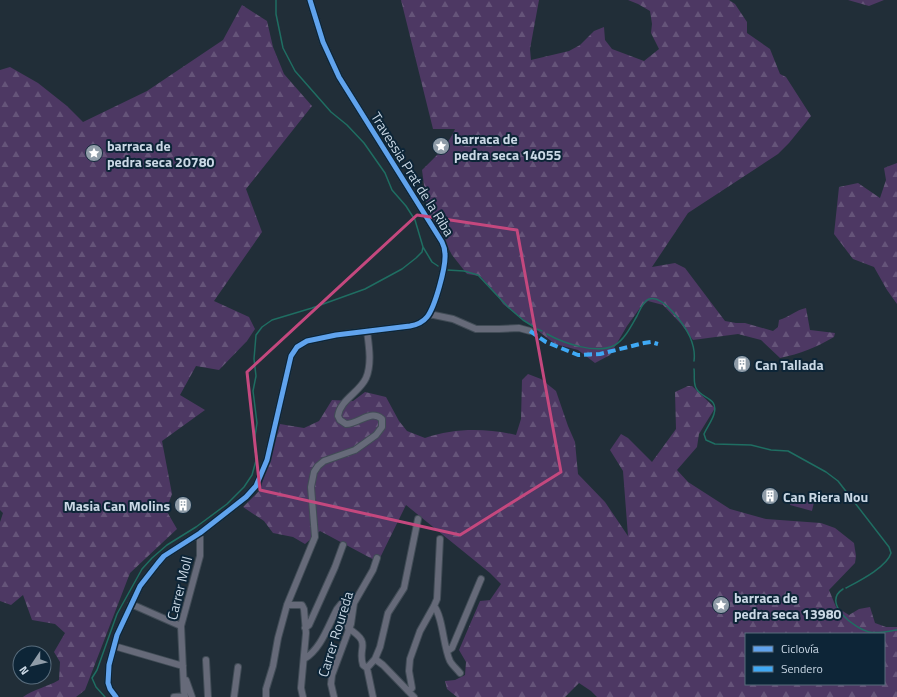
<svg xmlns="http://www.w3.org/2000/svg" width="897" height="697" font-family="'Titillium Web',sans-serif">
<defs>
<pattern id="forest-firs" width="22" height="20" patternUnits="userSpaceOnUse"><rect width="22" height="20" fill="#4d3863"/><path d="M5 1l3.5 6h-7zM16 11l3.5 6h-7z" fill="#655479"/></pattern>
</defs>
<rect width="100%" height="100%" fill="#212e38"/>
<path fill="url(#forest-firs)" fill-rule="evenodd" d="M401 0H539L530 49 531 60 569 51 580 45 594 31 604 27 605 40 612 49 644 61 659 49 651 33 652 24 650 11 638 4 628 0H729L735 4 747 22V33L770 49 780 74 786 77 811 116 789 143 778 154 688 213 652 267 675 263 685 268 725 321 736 323H745L773 331 778 327 779 320C789 317 796 310 806 308L810 330 835 333 834 337C817 347 800 354 780 358L761 340 738 334 693 340 681 324 663 305 648 301 640 308 627 326 610 355 595 363 578 350 555 344 503 304 497 295 480 276 467 274 452 255 427 208 422 170C435 157 448 146 455 129H433Z
M848 0H884L869 6Z
M242 5 267 21 273 47 284 74 312 106 246 189 262 232 214 301 249 317 255 329 247 341 219 370 196 366 180 395 205 410 162 441 172 494 166 510 177 529 130 573 85 690 76 697H23C34 689 47 687 59 680L60 662 54 652 65 633 55 624 32 620 23 595 11 605 0 601V522L3 513 0 510V70L10 67 38 83 67 106 83 122 147 91 223 40Z
M897 163V304L887 290 874 267 853 259 834 234 839 187 858 183 880 198 886 180 884 168Z
M528 374 541 379 556 391 568 426 575 442 578 474 605 502 628 536 623 471 610 450 621 434 628 438 652 462 676 429 675 392 688 386H692L715 408 699 434 697 447 677 470 688 482 730 509 766 519 821 523 835 528 854 543 856 556 855 563 829 590 836 607 849 615 859 609 870 607 875 623 886 627H897V697H597L591 691 579 683 565 697H457L447 689 445 681 455 680 465 675 466 662 459 650 480 601 490 600 501 584 490 573 406 505 378 562 320 531 305 544 293 537 273 533 264 521 243 507 260 490 280 424 304 428 319 421 332 400 353 401 365 392 386 397 399 421 407 431 425 438C454 428 486 428 516 435L521 419 522 380ZM746 634H884V684H746Z"/>
<path fill="#4d3863" d="M792 497 814 502 812 511 790 505Z"/>
<g fill="none" stroke-linecap="round" stroke-linejoin="round">
<path stroke="#1f6e62" stroke-width="1.5" d="M423 247 432 262 438 266
M447 270 464 271 478 275 508 307 523 320 534 327
M537 329 542 331
M547 334C563 343 597 355 615 345 625 339 631 326 637 316 640 310 643 301 649 299 663 294 685 326 690 337 693 344 695 354 694 361
M694 369C695 375 693 382 696 388 701 399 719 397 714 414 712 421 707 427 704 434L706 440 715 444 751 445 771 450 788 451 826 472 838 481 889 547 891 553C887 567 859 581 846 588
M843 589C821 603 855 629 869 632 877 634 889 631 897 630
M105 697 96 687 92 678 97 670 117 614 142 569 152 558 167 545 196 527 227 504 244 487 252 475 257 457 255 451V436L257 423 253 391 256 376 254 359 256 335 262 327 272 320 312 308 365 289 402 269 416 258 422 252 423 247 415 220 406 206 392 190 385 173 364 143 347 125 331 112 295 71 283 48 276 14V0"/>
<g stroke="#414c56" stroke-width="8">
<path id="minor" d="M429 314 453 319 476 329H499L519 328 530 331
M131 604 181 626
M287 605H302L304 609 306 633 301 688 303 697
M434 606C443 617 443 646 450 661 452 665 457 669 460 673
M305 628 309 625 335 567 343 545
M114 646 183 666
M447 648 449 650 452 648 481 579
M304 659C321 649 328 626 337 609L341 604 343 603 345 605 348 628C373 644 357 646 363 665L367 668
M375 659 383 665 414 697
M206 660 208 697
M186 680 192 697
M408 691 412 688 409 671 410 659 420 631 434 606 437 599 440 539
M116 697 110 689 108 683 109 665 117 635 140 586 158 563 164 556 200 533 246 497 256 486 267 460 291 356 297 347 307 341 336 335 410 326C416 325 423 322 427 317 435 307 446 267 445 254 445 249 444 246 442 242L339 77 323 42 310 0
M174 697 185 696
M185 697 184 691 181 626 200 556V533
M234 697 238 667
M266 697V689L273 666 278 638 287 605 315 537 311 487 314 472 318 466 324 461 355 450 376 435 382 427V419C370 409 359 424 346 424L340 420 338 416C340 400 360 392 366 378 372 364 369 346 367 331
M334 697 331 684 332 675 351 624 354 603 373 570 377 558
M373 697 367 668 375 659 380 647 388 613 404 588 418 519"/>
</g>
<use href="#minor" stroke="#666a79" stroke-width="6"/>
<path stroke="#3fa9f5" stroke-width="4" stroke-dasharray="8 4" stroke-linecap="butt" d="M530 331 546 342 578 355 600 354 644 343 651 342 658 344"/>
<g stroke="#0d2537" stroke-width="8">
<path id="cycleway" d="M116 697 110 689 108 683 109 665 117 635 140 586 158 563 164 556 200 533 246 497 256 486 267 460 291 356 297 347 307 341 336 335 410 326C416 325 423 322 427 317 435 307 446 267 445 254 445 249 444 246 442 242L339 77 323 42 310 0"/>
</g>
<use href="#cycleway" stroke="#60a3ed" stroke-width="5"/>
</g>
<path fill="none" stroke="#c4487e" stroke-width="3" stroke-linejoin="round" d="M417 215 517 230 561 472 460 535 260 490 247 372Z"/>
<defs>
<g id="sight-disc" transform="scale(0.9)"><circle r="9.5" fill="#8f9ca8" stroke="#0d2537"/><path d="M0-6L1.8-2.2L6-1.7L2.9 1.2L3.7 5.4L0 3.3L-3.7 5.4L-2.9 1.2L-6-1.7L-1.8-2.2Z" fill="#fff"/></g>
<g id="building-disc" transform="scale(0.9)"><circle r="9.5" fill="#8f9ca8" stroke="#0d2537"/><path d="M-4-6H4V6H1V3H-1V6H-4ZM-2.5-4.3h1.7v1.8h-1.7ZM.8-4.3h1.7v1.8H.8ZM-2.5-1h1.7V.8h-1.7ZM.8-1h1.7V.8H.8Z" fill="#fff"/></g>
</defs>
<g fill-rule="evenodd">
<use href="#sight-disc" x="441" y="146"/>
<use href="#sight-disc" x="94" y="153"/>
<use href="#building-disc" x="742" y="364"/>
<use href="#building-disc" x="770" y="496"/>
<use href="#building-disc" x="183" y="505"/>
<use href="#sight-disc" x="721" y="605"/>
</g>
<g text-anchor="middle" dominant-baseline="central" stroke-width="4" stroke-linejoin="round" paint-order="stroke">
<g font-size="14" font-weight="bold" fill="#cad8e5" stroke="#0d2537" text-anchor="start">
<text x="454" y="138">barraca de<tspan x="454" dy="16">pedra seca 14055</tspan></text>
<text x="107" y="145">barraca de<tspan x="107" dy="16">pedra seca 20780</tspan></text>
<text x="755" y="364">Can Tallada</text>
<text x="783" y="496">Can Riera Nou</text>
<text x="170" y="505" text-anchor="end">Masia Can Molins</text>
<text x="734" y="597">barraca de<tspan x="734" dy="16">pedra seca 13980</tspan></text>
</g>
<g font-size="14" fill="#cad8e5" stroke="#0d2537">
<text transform="translate(413 174) rotate(58)">Travessia Prat de la Riba</text>
<text transform="translate(179 588) rotate(-76)">Carrer Moll</text>
<text transform="translate(335 634) rotate(-73)">Carrer Roureda</text>
</g>
</g>
<rect x="745" y="633" width="140" height="52" fill="#0d2537" stroke="#596d7d"/>
<rect x="753" y="646" width="20" height="6" fill="#60a3ed" stroke="#596d7d"/>
<text x="781" y="653" font-size="12" fill="#cad8e5">Ciclovía</text>
<rect x="753" y="666" width="20" height="6" fill="#3fa9f5" stroke="#596d7d"/>
<text x="781" y="673" font-size="12" fill="#cad8e5">Sendero</text>
<g transform="translate(32 665) rotate(235)"><circle r="19" fill="#0d2537" stroke="#596d7d"/>
<path d="M0-3L7 15L0 10L-7 15Z" fill="#8f9ca8"/>
<text y="-6" font-size="11" font-weight="bold" text-anchor="middle" fill="#cad8e5">N</text>
</g>
</svg>
